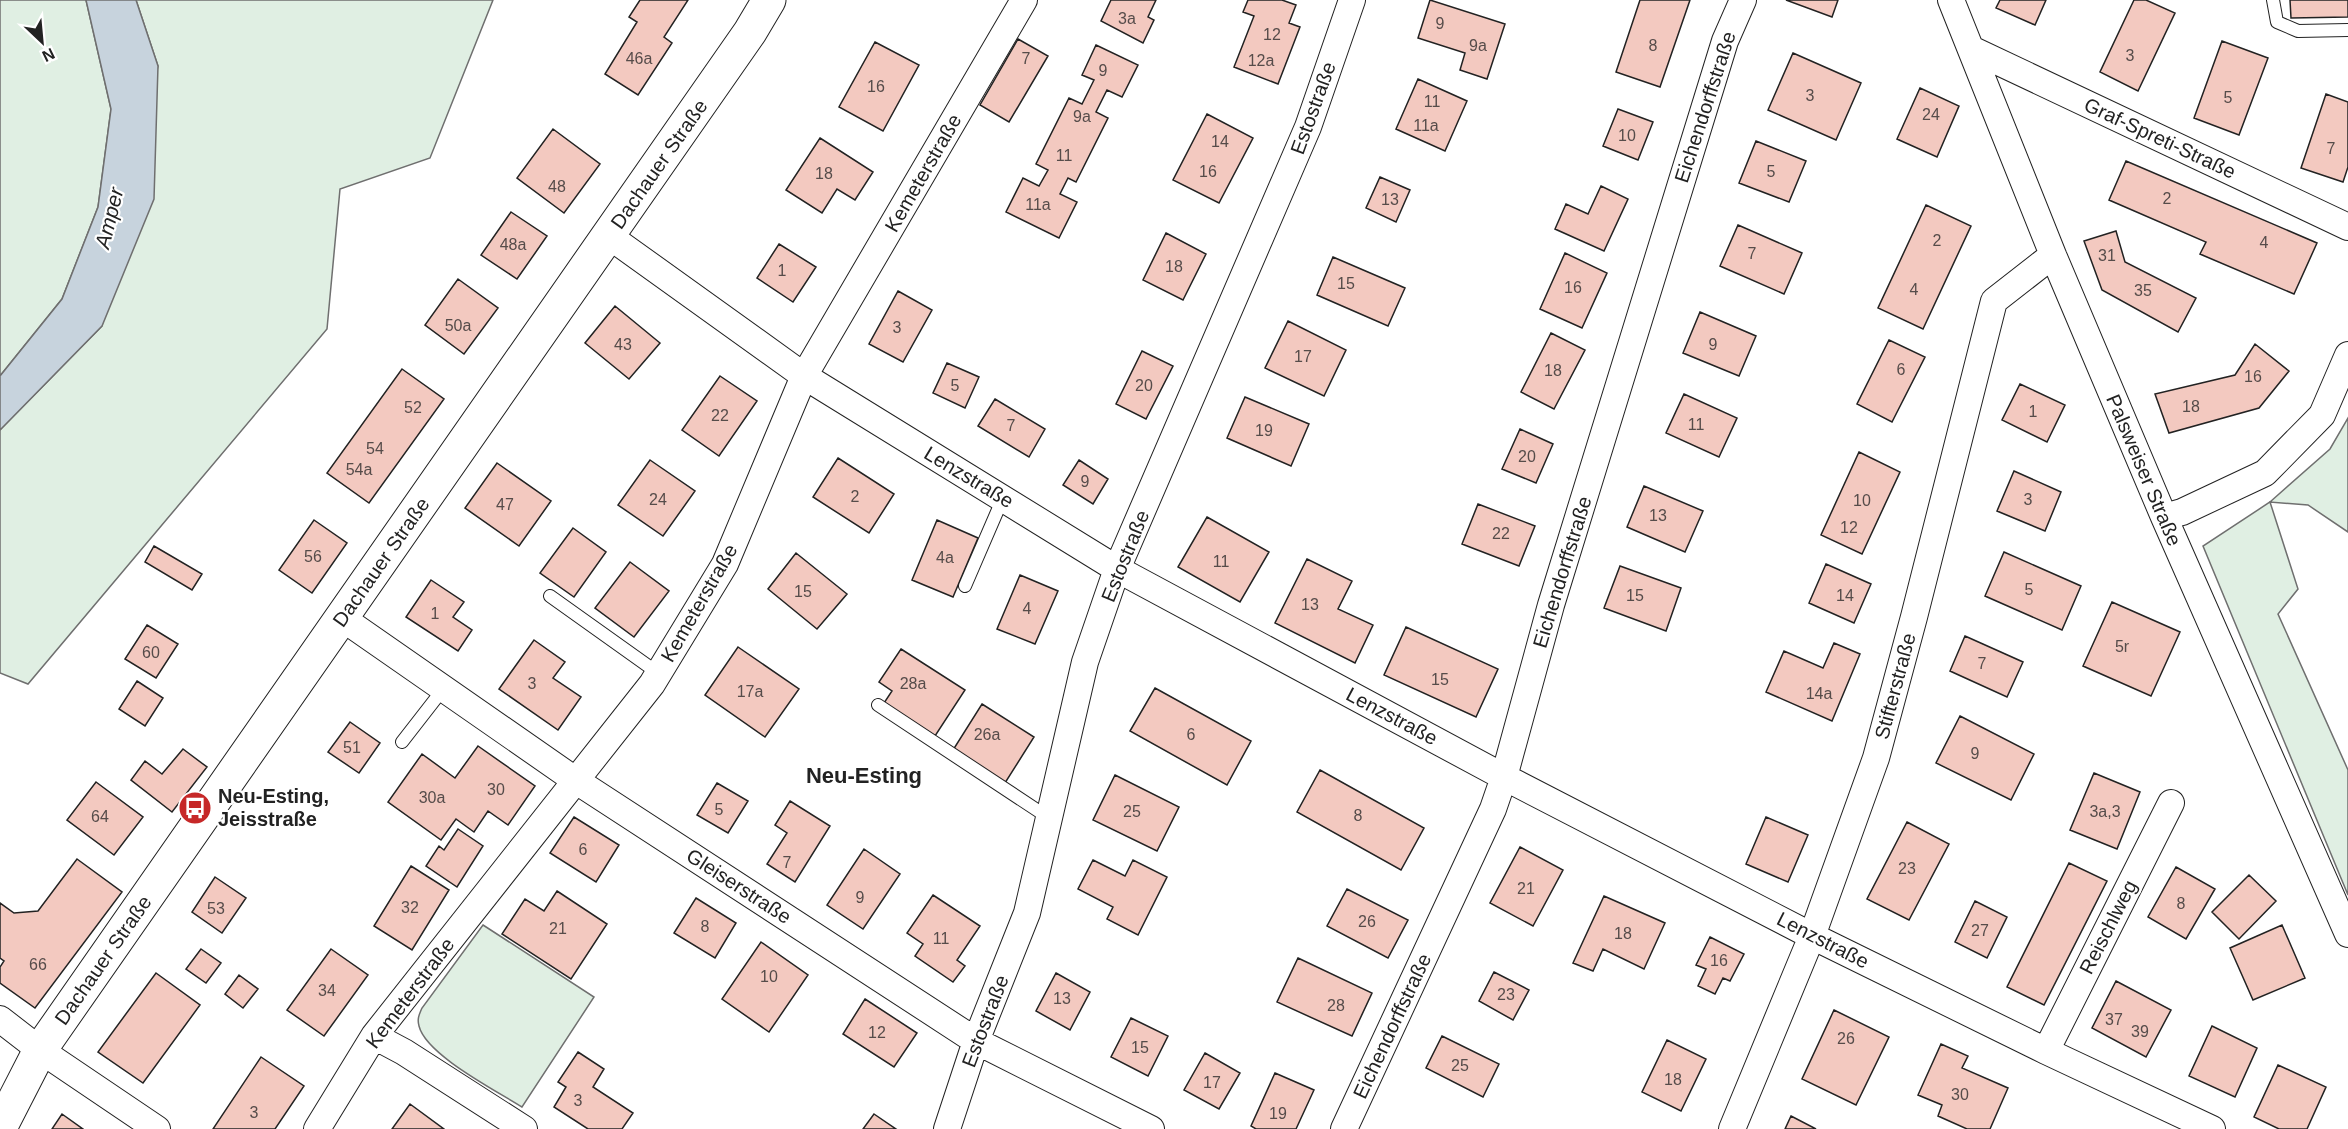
<svg xmlns="http://www.w3.org/2000/svg" width="2348" height="1129" font-family="Helvetica,sans-serif">
<rect width="100%" height="100%" fill="#fff"/>
<path fill="#e0efe3" stroke="#6f6f6f" stroke-width="1.5" d="M0 0H86L111 109 98 207 62 299 0 376Z
M136 0H493L430 158 340 189 327 329 28 684 0 673V430L102 326 158 66Z
M2348 418V532L2308 505 2270 502 2298 589 2278 614 2348 770V895L2203 546 2270 502 2330 449Z
M483 925 594 997 522 1107C497 1091 426 1055 419 1026 417 1019 419 1015 422 1008Z"/>
<path fill="#c7d3dd" stroke="#6f6f6f" stroke-width="1.5" d="M86 0H136L158 66 154 199 102 326 0 430V376L62 299 98 207 111 109Z"/>
<path fill="#f3c9c0" stroke="#222" stroke-width="1.5" d="M640 0H688L664 37 672 43 638 95 605 74 637 22 629 17Z
M1111 0H1156L1148 17 1154 20 1143 43 1101 21Z
M1248 0H1282L1296 5 1289 23 1300 27 1278 84 1234 67 1254 16 1243 12Z
M1430 0 1505 24 1487 79 1460 70 1465 53 1418 38Z
M1640 0H1690L1660 87 1616 72Z
M1786 0H1838L1832 17Z
M2000 0H2046L2035 25 1996 8Z
M2134 0H2146L2175 13 2138 91 2100 72Z
M2290 0H2348V17L2291 18Z
M1018 39 1048 56 1009 122 980 105Z
M2222 41 2268 58 2239 135 2194 118Z
M875 42 919 65 883 131 839 107Z
M1096 45 1138 65 1122 97 1107 90 1096 112 1108 118 1076 182 1068 178 1060 194 1077 202 1059 238 1006 212 1023 178 1039 186 1048 170 1036 164 1069 98 1082 104 1094 80 1082 75Z
M1793 53 1861 83 1836 140 1768 110Z
M1418 79 1467 101 1445 151 1396 129Z
M1920 88 1959 106 1937 157 1897 139Z
M2326 94 2348 102V167L2343 182 2301 168Z
M1618 109 1653 122 1638 160 1603 146Z
M1207 114 1253 138 1219 203 1173 180Z
M553 129 600 164 564 213 517 178Z
M820 138 873 172 855 200 837 189 822 213 786 190Z
M1756 141 1806 161 1789 202 1739 183Z
M2126 161 2317 243 2294 294 2200 254 2206 242 2109 200Z
M1380 177 1410 190 1396 222 1366 208Z
M1601 186 1628 199 1604 251 1555 229 1566 204 1588 214Z
M1926 205 1971 226 1923 329 1878 308Z
M511 212 547 236 517 279 481 255Z
M1738 225 1802 253 1784 294 1720 266Z
M2116 231 2125 262 2196 298 2178 332 2102 290 2084 241Z
M1166 233 1206 254 1183 300 1143 280Z
M779 244 816 267 793 302 757 278Z
M1565 253 1607 273 1582 328 1540 309Z
M1333 257 1405 288 1388 326 1317 295Z
M458 279 498 308 464 354 425 325Z
M898 291 932 310 903 362 869 344Z
M615 306 660 343 629 379 585 343Z
M1700 312 1756 336 1739 376 1683 353Z
M1288 321 1346 350 1324 396 1265 368Z
M1551 333 1585 350 1554 409 1521 392Z
M1889 340 1925 357 1892 422 1857 404Z
M2255 344 2289 371 2259 408 2169 433 2155 394 2235 375Z
M1142 351 1173 366 1146 419 1116 404Z
M947 363 979 377 965 408 933 393Z
M402 369 444 399 369 503 327 473Z
M720 376 757 401 719 456 682 430Z
M2020 384 2065 405 2047 442 2002 420Z
M1684 394 1737 418 1719 457 1666 433Z
M1245 397 1309 424 1291 466 1227 438Z
M995 399 1045 429 1029 457 978 426Z
M1520 429 1553 444 1536 483 1502 469Z
M1859 452 1900 472 1862 554 1821 535Z
M838 458 894 494 869 533 813 497Z
M650 460 695 491 663 536 618 505Z
M1079 460 1108 479 1093 504 1063 485Z
M497 463 551 501 519 546 465 508Z
M2014 471 2061 492 2045 531 1997 511Z
M1644 486 1703 511 1685 552 1627 527Z
M1478 504 1535 526 1519 566 1462 544Z
M1207 517 1269 552 1240 602 1178 567Z
M314 520 347 543 312 593 279 570Z
M937 520 978 538 953 597 912 580Z
M573 528 606 552 574 597 540 573Z
M154 546 202 574 192 590 145 562Z
M2004 552 2081 586 2062 630 1985 596Z
M796 553 847 594 817 629 768 589Z
M1307 559 1352 581 1338 609 1373 625 1355 663 1275 623Z
M630 562 669 591 634 637 595 608Z
M1826 564 1871 584 1854 623 1809 603Z
M1620 566 1681 588 1666 631 1604 608Z
M1020 575 1058 591 1035 644 997 629Z
M431 580 464 602 453 617 472 630 458 651 406 617Z
M2112 602 2180 632 2151 696 2083 666Z
M147 625 178 644 156 678 125 659Z
M1406 627 1498 669 1476 717 1384 675Z
M1965 636 2023 662 2007 697 1950 671Z
M534 640 565 662 553 678 581 697 558 730 499 689Z
M1834 643 1860 654 1832 721 1766 692 1784 651 1823 668Z
M738 647 799 689 765 737 705 695Z
M901 649 965 690 935 736 884 703 892 691 879 682Z
M137 681 163 698 145 726 119 709Z
M1155 688 1251 741 1227 785 1130 731Z
M982 704 1034 737 1005 783 953 750Z
M1960 716 2034 754 2011 800 1936 763Z
M350 722 380 743 359 773 328 752Z
M478 746 535 786 508 825 488 811 474 832 456 819 441 840 388 802 422 754 455 778Z
M183 749 207 767 172 812 131 780 145 761 162 774Z
M1320 770 1424 828 1401 870 1297 812Z
M2094 773 2140 792 2117 849 2070 830Z
M1115 775 1179 807 1157 851 1093 820Z
M96 782 143 817 114 855 67 820Z
M717 783 748 801 728 833 697 815Z
M790 801 830 826 795 882 767 864 787 833 775 825Z
M574 817 619 845 596 882 550 853Z
M1766 817 1808 835 1788 882 1746 864Z
M1907 822 1949 844 1909 920 1867 899Z
M458 829 483 846 457 887 426 866 439 846 444 850Z
M1520 847 1563 870 1533 926 1490 903Z
M864 849 900 874 863 929 827 905Z
M77 859 122 892 35 1008 0 983V967L4 961 0 958V903L14 913 38 911Z
M1093 860 1125 876 1133 860 1167 877 1138 935 1107 919 1113 907 1078 889Z
M2069 863 2107 881 2044 1005 2007 987Z
M411 866 449 890 412 950 374 926Z
M2176 867 2215 889 2186 939 2148 917Z
M2249 875 2276 901 2239 939 2212 912Z
M215 877 246 898 222 933 192 912Z
M1347 889 1408 920 1388 958 1327 926Z
M557 891 607 924 571 979 502 934 525 899 544 911Z
M933 895 980 926 957 960 965 966 953 982 915 956 923 944 907 933Z
M1604 896 1665 923 1644 969 1603 949 1593 971 1573 963Z
M696 898 736 923 715 958 674 933Z
M1975 901 2007 917 1987 958 1955 942Z
M2282 925 2305 978 2253 1000 2230 948Z
M1710 937 1744 954 1730 981 1723 978 1715 994 1698 986 1706 969 1696 965Z
M761 942 808 975 769 1032 722 999Z
M201 949 221 963 206 983 186 969Z
M331 949 368 975 324 1036 287 1010Z
M1298 958 1372 993 1352 1036 1277 1002Z
M1494 972 1529 990 1513 1020 1479 1001Z
M156 973 200 1005 143 1083 98 1052Z
M1056 973 1090 992 1070 1030 1036 1011Z
M239 975 258 989 243 1008 225 994Z
M2116 981 2171 1010 2146 1057 2092 1028Z
M865 999 917 1033 894 1067 843 1034Z
M1834 1010 1889 1037 1856 1105 1802 1079Z
M1131 1018 1168 1036 1148 1076 1111 1057Z
M2212 1026 2257 1048 2235 1097 2189 1076Z
M1442 1036 1499 1064 1483 1097 1426 1068Z
M1667 1040 1706 1059 1681 1111 1642 1092Z
M1941 1044 1968 1056 1962 1068 2008 1088 1990 1129H1967L1938 1116 1942 1105 1918 1095Z
M578 1052 604 1069 593 1087 633 1113 622 1129H588L554 1107 566 1087 558 1082Z
M1205 1053 1240 1073 1219 1109 1184 1090Z
M261 1057 304 1086 275 1129H213Z
M2278 1065 2326 1087 2307 1129H2279L2254 1117Z
M1275 1073 1314 1090 1296 1129H1256L1251 1126Z
M410 1104 444 1129H392Z
M62 1114 83 1129H52Z
M874 1114 896 1129H863Z
M1791 1116 1816 1129H1785Z"/>
<g fill="none" stroke-linecap="round" stroke-linejoin="round">
<g stroke="#222" stroke-width="14">
<path id="lane" d="M2273 0 2277 22 2298 31 2348 30
M965 586 1003 498
M550 596 658 673
M878 705 1049 818
M402 742 444 688"/>
</g>
<g stroke="#222" stroke-width="28">
<path id="street" d="M1951 0 2053 255 2164 517 2348 934
M1971 49 2348 227
M609 236 804 376 1117 569 1504 777 1812 936 2046 1051 2212 1129
M2164 517 2182 512 2265 473 2322 415 2348 355
M342 618 575 780 976 1041 1151 1129
M0 1019 40 1050 157 1129
M374 1036 404 1052 524 1129
M2046 1051 2171 803
M317 1129 374 1036 652 684 725 564 804 376 1024 0
M947 1129 976 1041 1027 913 1085 662 1117 569 1308 127 1352 0
M1344 1129 1493 809 1504 777 1551 605 1725 41 1743 0
M1732 1129 1812 936 1876 758 1914 617 1994 301 2053 255"/>
</g>
<g stroke="#222" stroke-width="35">
<path id="secondary" d="M0 1128 40 1050 750 32 769 0"/>
</g>
<use href="#lane" stroke="#fff" stroke-width="12"/>
<use href="#street" stroke="#fff" stroke-width="26"/>
<use href="#secondary" stroke="#fff" stroke-width="33"/>
</g>
<defs>
<g id="bus-disc" transform="scale(1.725)"><circle r="9.5" fill="#c62828" stroke="#fff"/><path d="M-5-6H5V4H4V6H2V4H-2V6H-4V4H-5ZM-3.5-4V0h7V-4ZM-3.5 1.2v1.5H-2V1.2ZM2 1.2v1.5H3.5V1.2Z" fill="#fff"/></g>
</defs>
<g fill-rule="evenodd">
<use href="#bus-disc" x="195" y="808"/>
</g>
<g text-anchor="middle" dominant-baseline="central" stroke-width="4.5" stroke-linejoin="round" paint-order="stroke">
<g font-size="16" fill="#564c4a">
<text x="1127" y="18">3a</text>
<text x="1440" y="23">9</text>
<text x="1272" y="34">12</text>
<text x="1478" y="45">9a</text>
<text x="1653" y="45">8</text>
<text x="2130" y="55">3</text>
<text x="639" y="58">46a</text>
<text x="1026" y="58">7</text>
<text x="1261" y="60">12a</text>
<text x="1103" y="70">9</text>
<text x="876" y="86">16</text>
<text x="1810" y="95">3</text>
<text x="2228" y="97">5</text>
<text x="1432" y="101">11</text>
<text x="1931" y="114">24</text>
<text x="1082" y="116">9a</text>
<text x="1426" y="125">11a</text>
<text x="1627" y="135">10</text>
<text x="1220" y="141">14</text>
<text x="2331" y="148">7</text>
<text x="1064" y="155">11</text>
<text x="1208" y="171">16</text>
<text x="1771" y="171">5</text>
<text x="824" y="173">18</text>
<text x="557" y="186">48</text>
<text x="2167" y="198">2</text>
<text x="1390" y="199">13</text>
<text x="1038" y="204">11a</text>
<text x="1937" y="240">2</text>
<text x="2264" y="242">4</text>
<text x="513" y="244">48a</text>
<text x="1752" y="253">7</text>
<text x="2107" y="255">31</text>
<text x="1174" y="266">18</text>
<text x="782" y="270">1</text>
<text x="1346" y="283">15</text>
<text x="1573" y="287">16</text>
<text x="1914" y="289">4</text>
<text x="2143" y="290">35</text>
<text x="458" y="325">50a</text>
<text x="897" y="327">3</text>
<text x="623" y="344">43</text>
<text x="1713" y="344">9</text>
<text x="1303" y="356">17</text>
<text x="1901" y="369">6</text>
<text x="1553" y="370">18</text>
<text x="2253" y="376">16</text>
<text x="955" y="385">5</text>
<text x="1144" y="385">20</text>
<text x="2191" y="406">18</text>
<text x="413" y="407">52</text>
<text x="2033" y="411">1</text>
<text x="720" y="415">22</text>
<text x="1696" y="424">11</text>
<text x="1011" y="425">7</text>
<text x="1264" y="430">19</text>
<text x="375" y="448">54</text>
<text x="1527" y="456">20</text>
<text x="359" y="469">54a</text>
<text x="1085" y="481">9</text>
<text x="855" y="496">2</text>
<text x="658" y="499">24</text>
<text x="2028" y="499">3</text>
<text x="1862" y="500">10</text>
<text x="505" y="504">47</text>
<text x="1658" y="515">13</text>
<text x="1849" y="527">12</text>
<text x="1501" y="533">22</text>
<text x="313" y="556">56</text>
<text x="945" y="557">4a</text>
<text x="1221" y="561">11</text>
<text x="2029" y="589">5</text>
<text x="803" y="591">15</text>
<text x="1635" y="595">15</text>
<text x="1845" y="595">14</text>
<text x="1310" y="604">13</text>
<text x="1027" y="608">4</text>
<text x="435" y="613">1</text>
<text x="2122" y="646">5r</text>
<text x="151" y="652">60</text>
<text x="1982" y="663">7</text>
<text x="1440" y="679">15</text>
<text x="532" y="683">3</text>
<text x="913" y="683">28a</text>
<text x="750" y="691">17a</text>
<text x="1819" y="693">14a</text>
<text x="987" y="734">26a</text>
<text x="1191" y="734">6</text>
<text x="352" y="747">51</text>
<text x="1975" y="753">9</text>
<text x="496" y="789">30</text>
<text x="432" y="797">30a</text>
<text x="719" y="809">5</text>
<text x="1132" y="811">25</text>
<text x="2105" y="811">3a,3</text>
<text x="1358" y="815">8</text>
<text x="100" y="816">64</text>
<text x="583" y="849">6</text>
<text x="787" y="862">7</text>
<text x="1907" y="868">23</text>
<text x="1526" y="888">21</text>
<text x="860" y="897">9</text>
<text x="2181" y="903">8</text>
<text x="410" y="907">32</text>
<text x="216" y="908">53</text>
<text x="1367" y="921">26</text>
<text x="705" y="926">8</text>
<text x="558" y="928">21</text>
<text x="1980" y="930">27</text>
<text x="1623" y="933">18</text>
<text x="941" y="938">11</text>
<text x="1719" y="960">16</text>
<text x="38" y="964">66</text>
<text x="769" y="976">10</text>
<text x="327" y="990">34</text>
<text x="1506" y="994">23</text>
<text x="1062" y="998">13</text>
<text x="1336" y="1005">28</text>
<text x="2114" y="1019">37</text>
<text x="2140" y="1031">39</text>
<text x="877" y="1032">12</text>
<text x="1846" y="1038">26</text>
<text x="1140" y="1047">15</text>
<text x="1460" y="1065">25</text>
<text x="1673" y="1079">18</text>
<text x="1212" y="1082">17</text>
<text x="1960" y="1094">30</text>
<text x="578" y="1100">3</text>
<text x="254" y="1112">3</text>
<text x="1278" y="1113">19</text>
</g>
<g font-size="20" fill="#222" stroke="#fff">
<text transform="translate(1705 107) rotate(-72)">Eichendorffstraße</text>
<text transform="translate(1313 108) rotate(-70)">Estostraße</text>
<text transform="translate(2160 138) rotate(25)">Graf-Spreti-Straße</text>
<text transform="translate(659 164) rotate(-55)">Dachauer Straße</text>
<text transform="translate(923 173) rotate(-60)">Kemeterstraße</text>
<text transform="translate(2144 470) rotate(67)">Palsweiser Straße</text>
<text transform="translate(969 477) rotate(31)">Lenzstraße</text>
<text transform="translate(1125 556) rotate(-68)">Estostraße</text>
<text transform="translate(381 562) rotate(-55)">Dachauer Straße</text>
<text transform="translate(1562 572) rotate(-73)">Eichendorffstraße</text>
<text transform="translate(699 603) rotate(-60)">Kemeterstraße</text>
<text transform="translate(1895 686) rotate(-75)">Stifterstraße</text>
<text transform="translate(1392 716) rotate(28)">Lenzstraße</text>
<text transform="translate(739 886) rotate(33)">Gleiserstraße</text>
<text transform="translate(2108 927) rotate(-63)">Reischlweg</text>
<text transform="translate(1823 940) rotate(27)">Lenzstraße</text>
<text transform="translate(103 960) rotate(-55)">Dachauer Straße</text>
<text transform="translate(410 993) rotate(-53)">Kemeterstraße</text>
<text transform="translate(985 1021) rotate(-69)">Estostraße</text>
<text transform="translate(1392 1026) rotate(-65)">Eichendorffstraße</text>
</g>
<g font-size="20" font-weight="bold" fill="#222" stroke="#fff" text-anchor="start">
<text x="218" y="796">Neu-Esting,<tspan x="218" dy="23">Jeisstraße</tspan></text>
</g>
<g font-size="21" font-style="italic" fill="#222" stroke="#fff">
<text transform="translate(109 218) rotate(-76)">Amper</text>
</g>
<g font-size="22" font-weight="bold" fill="#222" stroke="#fff">
<text x="864" y="775">Neu-Esting</text>
</g>
</g>
<g transform="translate(42 42) rotate(154)" stroke="#ffffff" stroke-width="4.5" paint-order="stroke">
<path d="M0-4.5L10 22L0 15L-10 22Z" fill="#222222"/>
<text y="-9" font-size="16" font-weight="bold" text-anchor="middle" fill="#222222">N</text>
</g>
</svg>
